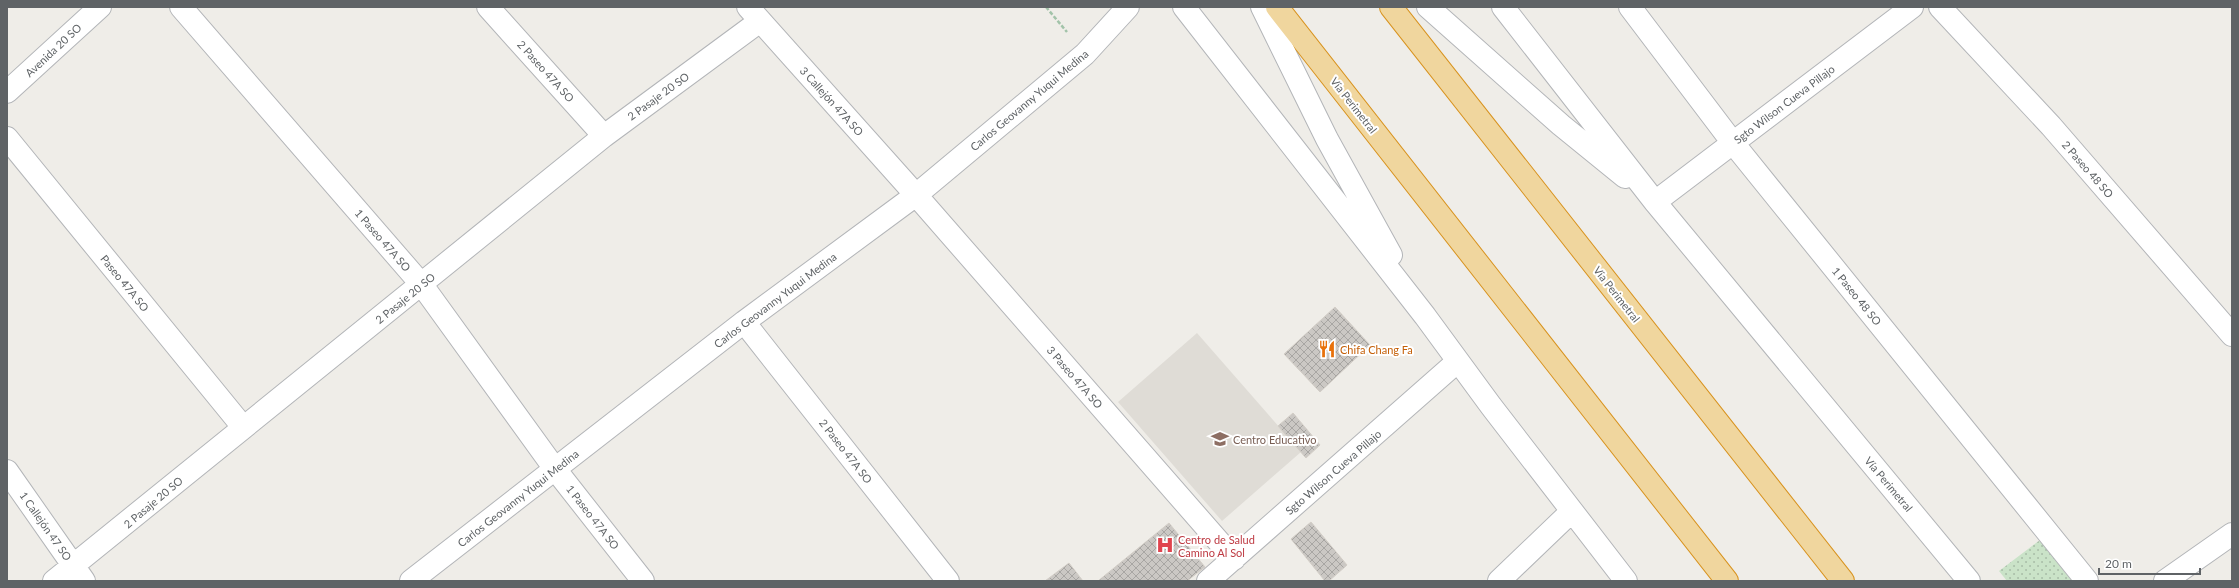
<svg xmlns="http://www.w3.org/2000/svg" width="2239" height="588" font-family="Lato,sans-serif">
<defs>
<pattern id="park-dots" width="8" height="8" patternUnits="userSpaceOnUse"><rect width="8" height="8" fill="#cae3c8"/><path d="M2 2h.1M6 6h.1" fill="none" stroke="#a7bca6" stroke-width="1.8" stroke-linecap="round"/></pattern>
<pattern id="building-cross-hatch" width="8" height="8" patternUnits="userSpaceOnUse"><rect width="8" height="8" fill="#cbc8c4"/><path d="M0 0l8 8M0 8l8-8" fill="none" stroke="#a8a6a3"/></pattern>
</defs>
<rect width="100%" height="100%" fill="#efede8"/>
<path fill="#dfdcd6" d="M1197 333 1301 452 1222 521 1118 402Z"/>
<path fill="url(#park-dots)" d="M2040 540 2072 581H2007L1999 571Z"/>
<path fill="url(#building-cross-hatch)" stroke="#d3cec7" d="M1335 307 1370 345 1320 392 1284 354Z
M1293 413 1320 445 1306 458 1278 426Z
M1311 522 1347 565 1329 581H1325L1291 539Z
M1169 523 1205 567 1187 581H1098Z
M1069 563 1083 581H1045Z"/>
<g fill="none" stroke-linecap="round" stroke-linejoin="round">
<g stroke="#b3b5b8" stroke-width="24">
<path id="minor" d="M181 7 422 285 555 469 643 581
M488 7 604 136
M748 7 916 195 1234 559
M1184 7 1425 316 1491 406 1626 581
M1262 7 1327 139 1391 255
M1428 7 1561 125 1625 177
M1503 7 1655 202 1969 581
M1630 7 1733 143 2087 581
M1940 7 2051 126 2232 335
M7 92 100 7
M7 138 243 427
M1655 202 1912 7
M744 322 948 581
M7 471 84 581
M54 581 604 136 760 21
M411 581 744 322 916 195 1085 54 1128 7
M1208 581 1458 361
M1499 581 1572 511
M2165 581 2232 534"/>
</g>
<g stroke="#d8931f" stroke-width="24">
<path id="highway" d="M1277 7 1727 581
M1391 7 1843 581"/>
</g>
<path stroke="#a2c3a9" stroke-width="2.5" stroke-dasharray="4 2" stroke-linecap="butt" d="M1046 7 1067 32"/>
<use href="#minor" stroke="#fff" stroke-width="22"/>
<use href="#highway" stroke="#f0d69e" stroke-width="22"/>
</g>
<defs>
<g id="restaurant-bare" transform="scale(1.38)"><path d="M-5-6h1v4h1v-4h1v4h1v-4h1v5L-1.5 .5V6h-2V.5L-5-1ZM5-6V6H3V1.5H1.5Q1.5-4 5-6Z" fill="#e8710a" stroke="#fff" stroke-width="2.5" paint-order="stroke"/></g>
<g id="school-bare" transform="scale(1.38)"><path d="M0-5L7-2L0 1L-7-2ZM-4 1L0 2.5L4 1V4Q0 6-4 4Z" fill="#8d6e63" stroke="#fff" stroke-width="2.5" paint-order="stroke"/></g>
<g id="hospital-bare" transform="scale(1.38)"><path d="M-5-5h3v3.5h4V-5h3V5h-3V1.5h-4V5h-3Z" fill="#e0444e" stroke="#fff" stroke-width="2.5" paint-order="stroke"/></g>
</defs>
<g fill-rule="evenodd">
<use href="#restaurant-bare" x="1327" y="349"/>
<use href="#school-bare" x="1220" y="439"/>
<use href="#hospital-bare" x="1165" y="545"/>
</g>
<g text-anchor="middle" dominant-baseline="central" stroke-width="4" stroke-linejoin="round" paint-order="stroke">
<g font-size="11" fill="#5f6366" stroke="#fff">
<text transform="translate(53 50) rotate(-43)">Avenida 20 SO</text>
<text transform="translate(546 71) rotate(48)">2 Paseo 47A SO</text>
<text transform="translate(658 96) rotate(-36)">2 Pasaje 20 SO</text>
<text transform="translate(1029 100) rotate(-40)">Carlos Geovanny Yuqui Medina</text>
<text transform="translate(832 101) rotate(48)">3 Callejón 47A SO</text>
<text transform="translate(1784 104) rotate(-37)">Sgto Wilson Cueva Pillajo</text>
<text transform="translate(1354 105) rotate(52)">Vía Perimetral</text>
<text transform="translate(2088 169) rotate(49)">2 Paseo 48 SO</text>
<text transform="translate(383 240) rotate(49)">1 Paseo 47A SO</text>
<text transform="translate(125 283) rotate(51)">Paseo 47A SO</text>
<text transform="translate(1617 294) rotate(52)">Vía Perimetral</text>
<text transform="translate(1857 296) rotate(51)">1 Paseo 48 SO</text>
<text transform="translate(405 298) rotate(-39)">2 Pasaje 20 SO</text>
<text transform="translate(775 300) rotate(-37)">Carlos Geovanny Yuqui Medina</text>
<text transform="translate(1075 377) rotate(49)">3 Paseo 47A SO</text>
<text transform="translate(846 451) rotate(52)">2 Paseo 47A SO</text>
<text transform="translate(1333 472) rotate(-41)">Sgto Wilson Cueva Pillajo</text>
<text transform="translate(1889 484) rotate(50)">Vía Perimetral</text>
<text transform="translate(518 498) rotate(-38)">Carlos Geovanny Yuqui Medina</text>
<text transform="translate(153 502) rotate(-40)">2 Pasaje 20 SO</text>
<text transform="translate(593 517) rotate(52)">1 Paseo 47A SO</text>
<text transform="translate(46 526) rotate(55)">1 Callejón 47 SO</text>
</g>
<g font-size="11" fill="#c56008" stroke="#fff" text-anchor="start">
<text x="1340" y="349">Chifa Chang Fa</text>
</g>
<g font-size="11" fill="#785e54" stroke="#fff" text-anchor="start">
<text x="1233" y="439">Centro Educativo</text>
</g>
<g font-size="11" fill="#be3a42" stroke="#fff" text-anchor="start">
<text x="1178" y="539">Centro de Salud<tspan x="1178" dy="13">Camino Al Sol</tspan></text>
</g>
</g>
<rect width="2239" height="588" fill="none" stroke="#5f6366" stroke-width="16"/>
<path d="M2099 568v6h101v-6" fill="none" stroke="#5f6366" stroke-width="2"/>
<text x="2105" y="568" font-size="12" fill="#5f6366" stroke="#ffffff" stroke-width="3" paint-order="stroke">20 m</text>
</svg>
